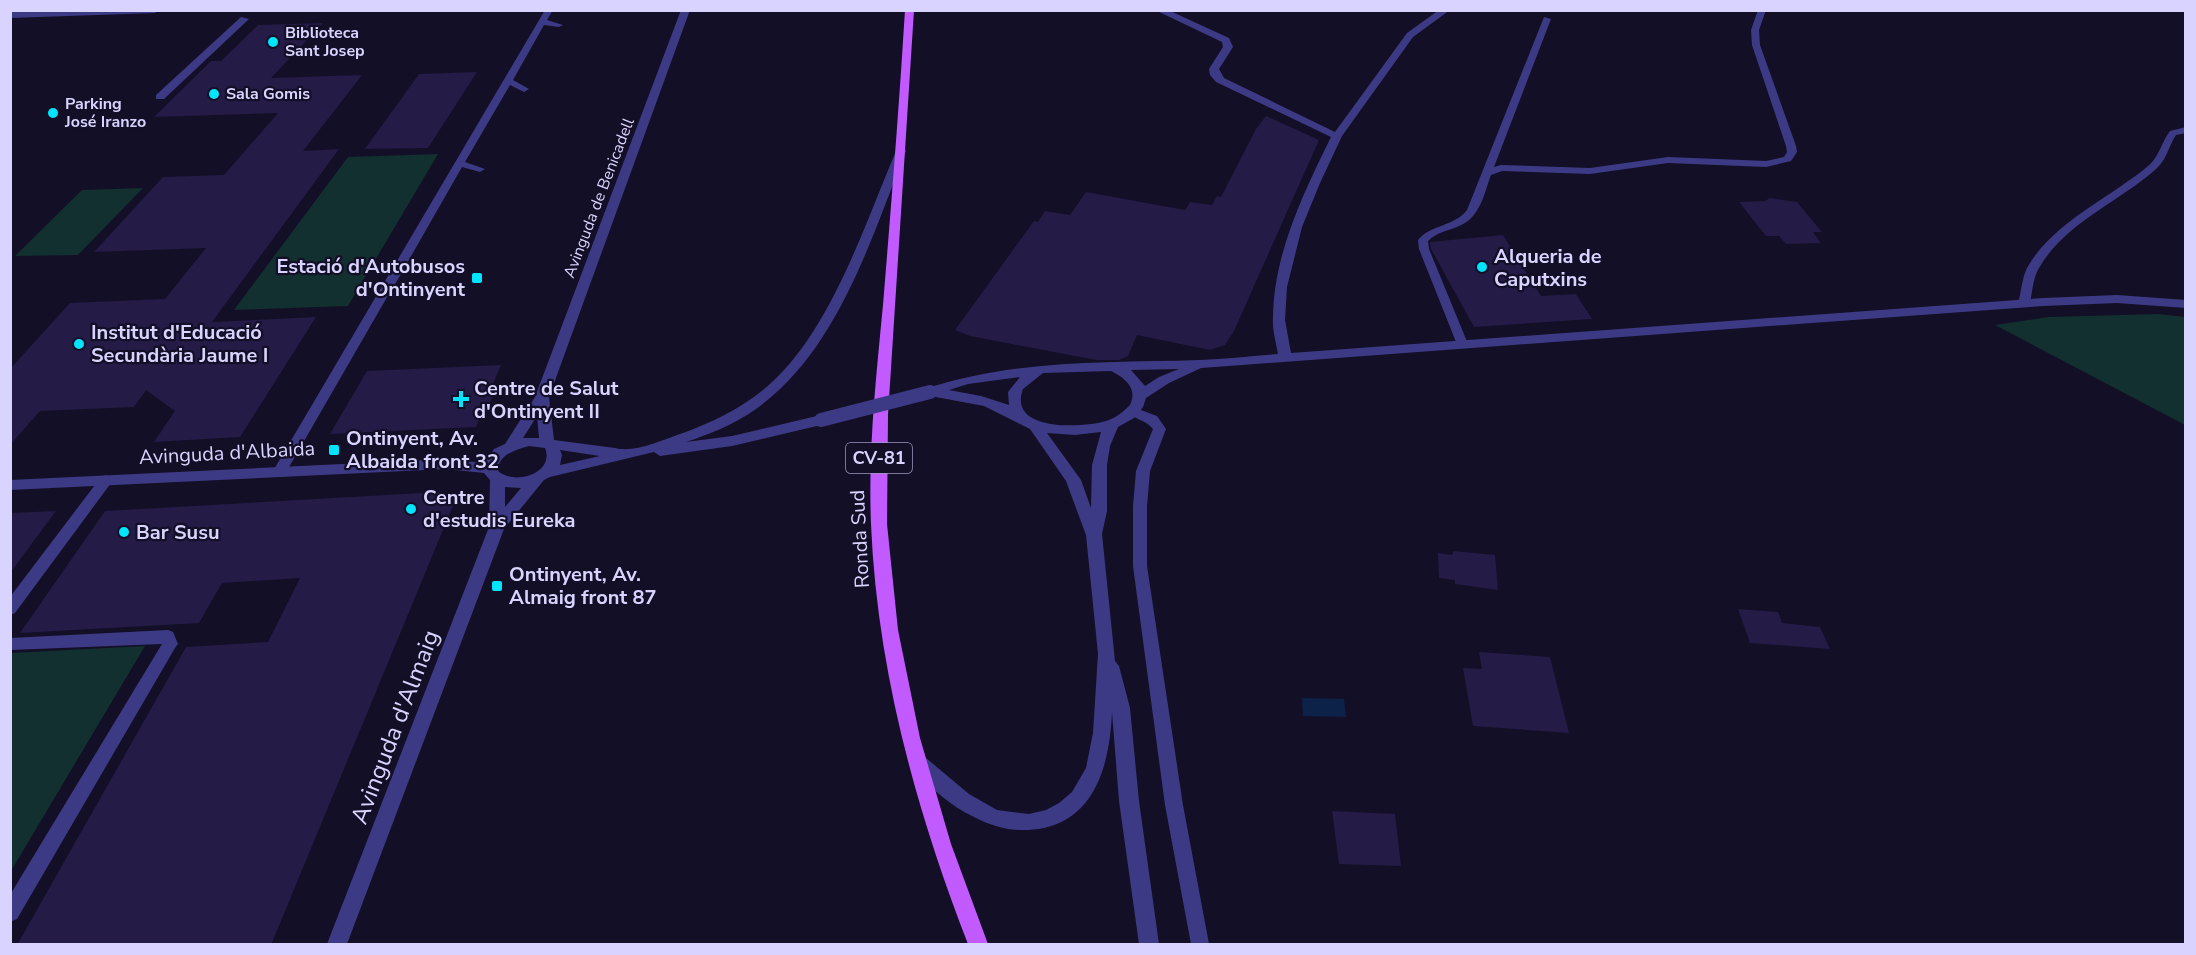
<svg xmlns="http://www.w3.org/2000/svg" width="2196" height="955" font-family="'Nunito Sans',sans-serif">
<rect width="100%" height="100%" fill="#130f26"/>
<path fill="#12302f" d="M438 154 348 306 234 310 348 157Z
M143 188 78 255 15 256 82 190Z
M2158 314 2185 317V425L1995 325 2049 317Z
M145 646 11 871V653Z"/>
<path fill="#0c2248" d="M1302 698 1344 699 1346 717 1303 716Z"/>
<path fill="#241b47" d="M323 23 271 78 362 75 303 151 339 149 212 322 316 317 240 437 154 442 175 411 146 390 134 407 40 411 10 445V369L70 303 165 299 206 248 94 252 163 177 224 175 278 113 154 117 211 61H221L258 25Z
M477 72 428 148 365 149 419 74Z
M1266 116 1319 140 1234 331 1225 345 1210 350 1137 335 1128 356 1119 360H1096L970 336 955 330 1034 221 1038 222 1045 211 1070 215 1086 192 1185 210 1190 202 1212 205 1217 196 1221 197 1256 129Z
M1770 198 1797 202 1822 232H1813L1821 243 1786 244 1779 236H1766L1739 202 1765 201Z
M1503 235 1541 296 1576 294 1592 319 1474 327 1431 249 1430 242Z
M501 365 493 384H499L489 404 485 405 476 427 330 434 367 371Z
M439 492 455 501 271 945H17L186 647 268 642 300 578 222 583 199 623 20 633 105 511Z
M56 511 53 515 10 573V513Z
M1453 551 1495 555 1498 590 1455 584V580L1439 578 1438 553 1453 555Z
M1738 609 1778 612 1782 623 1820 627 1830 649 1750 643Z
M1479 652 1550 657 1569 733 1473 726 1463 668 1482 669Z
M1332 811 1395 814 1401 866 1339 864Z"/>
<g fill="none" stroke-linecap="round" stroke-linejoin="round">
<path fill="#3d3a85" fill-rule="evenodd" d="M545 10H553L547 20 563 25 559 27 544 25 513 80 529 89 524 92 510 85 465 162 485 169 480 172 462 167 394 286 417 295 411 298 390 292 285 474H275L273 471Z
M1758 10H1766L1759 30 1760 45 1796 146 1797 152 1791 161 1766 167 1668 163 1590 174 1502 171 1491 175C1484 194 1480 218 1459 226 1448 231 1437 232 1428 241L1429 249 1468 344 1466 347H1458L1419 249 1418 240C1431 224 1454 227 1467 210L1544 17 1551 19 1494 167 1501 165 1590 168 1668 157 1766 161 1784 157 1787 152 1786 146 1752 45 1751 30Z
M2186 127V133L2176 135C2168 147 2167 160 2155 170 2117 203 2065 223 2039 268 2033 278 2032 293 2030 304L2024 307 2020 306 2018 304C2021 293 2022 278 2027 268 2052 223 2110 198 2148 166 2159 157 2161 143 2170 131Z
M1133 407 1157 416 1166 429 1150 471 1147 506V566L1183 805 1209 944H1191L1165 805 1133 566V506L1136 471 1153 429C1145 419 1134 420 1127 411Z
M106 475 113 480 111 483 15 613 10 615V597L101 477Z
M168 630 173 632 178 644 175 648 17 919 10 922V895L162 644 10 650V638Z"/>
<path fill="#3d3a85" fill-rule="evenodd" d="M61 10H159L155 13 10 18V12Z
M681 10H690L549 397 554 440 615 448C633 453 661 441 680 434 713 422 745 407 771 383 831 329 865 224 896 151L897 149H905L906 151C870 241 838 350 756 409 735 424 710 434 686 442L732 436 821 415 828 420 821 425 732 446 660 456 654 452 550 477 544 480 504 529 347 944H327L489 527 490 480 484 473 446 469 10 490V480L446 459 484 463 494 449 505 444 535 397ZM537 416 539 438H523ZM529 446 545 448C555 473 515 486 498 471 498 454 516 450 529 446ZM560 450 600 456 560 465 562 455ZM505 487 521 488 505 507Z
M1155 10H1168L1229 38 1233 47 1219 69 1224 78 1335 132 1407 33 1439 10H1450L1413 37 1342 136 1320 183 1302 227 1287 287 1285 320 1291 353 2043 298 2117 295 2186 300V308L2117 303 2043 306 1201 368 1169 383 1146 398 1143 407 1134 418 1118 427 1110 446 1107 465V511L1102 534 1115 661 1119 666 1130 708 1139 801 1159 944H1139L1119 801 1112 712C1110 759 1098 816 1044 828 1018 833 997 829 974 817 950 806 931 787 912 770L910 764 912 758 919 756 926 758 969 794 997 810 1029 814 1046 810 1059 803 1072 792 1086 768 1093 733 1098 654 1086 535 1066 481 1030 429 984 406 925 395 923 392 925 389C1015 359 1107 363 1200 360 1226 359 1252 356 1278 354 1276 342 1272 329 1273 317 1274 253 1303 194 1331 137L1216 82 1210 75 1209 69 1223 47 1222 42ZM1179 369 1159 377 1145 386 1131 370ZM1111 371C1125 378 1138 388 1130 405 1123 412 1116 418 1106 421 1083 428 1007 432 1023 389L1043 373ZM1020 377 1008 392 1009 405 981 396 949 390 968 384ZM1101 432 1092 465 1091 508 1081 480 1047 433 1075 435Z
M241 17 249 19 164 99H156V95Z"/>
<path fill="#c25bff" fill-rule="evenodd" d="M905 10H914L888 415 887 524 898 630 920 738 951 844 988 944H968C916 810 877 669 871 524 868 451 876 378 883 305 891 207 899 109 905 10Z"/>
<path stroke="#3d3a85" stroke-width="14" d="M821 420 930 392"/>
</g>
<g fill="#00e5ff" stroke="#130f26" stroke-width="2">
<circle cx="273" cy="42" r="6"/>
<circle cx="214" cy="94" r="6"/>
<circle cx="53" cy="113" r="6"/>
<circle cx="1482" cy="267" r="6"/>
<rect x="471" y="272" width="12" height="12" rx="3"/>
<circle cx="79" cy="344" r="6"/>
<path d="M458 390h6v6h6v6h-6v6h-6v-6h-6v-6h6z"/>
<rect x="328" y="444" width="12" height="12" rx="3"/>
<circle cx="411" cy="509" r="6"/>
<circle cx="124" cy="532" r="6"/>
<rect x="491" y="580" width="12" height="12" rx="3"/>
</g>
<g text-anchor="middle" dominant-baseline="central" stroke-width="4.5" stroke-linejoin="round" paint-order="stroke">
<g font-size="16" font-weight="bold" fill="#d9d4ff" stroke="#130f26" text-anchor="start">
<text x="285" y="33">Biblioteca<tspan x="285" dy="18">Sant Josep</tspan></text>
<text x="226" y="94">Sala Gomis</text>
<text x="65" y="104">Parking<tspan x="65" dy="18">José Iranzo</tspan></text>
</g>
<g font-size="16" fill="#d9d4ff" stroke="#130f26">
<text transform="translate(599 198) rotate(-69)">Avinguda de Benicadell</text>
</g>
<rect fill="#130f26" stroke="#9e99be" stroke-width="1.5" x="846" y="443" width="66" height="30" rx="4.5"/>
<g font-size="18" font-weight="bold" fill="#d9d4ff">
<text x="879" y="458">CV-81</text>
</g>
<g font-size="20" font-weight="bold" fill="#d9d4ff" stroke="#130f26" text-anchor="start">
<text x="1494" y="256">Alqueria de<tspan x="1494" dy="23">Caputxins</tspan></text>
<text x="465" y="266" text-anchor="end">Estació d'Autobusos<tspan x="465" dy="23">d'Ontinyent</tspan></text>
<text x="91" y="332">Institut d'Educació<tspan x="91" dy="23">Secundària Jaume I</tspan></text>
<text x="474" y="388">Centre de Salut<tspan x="474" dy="23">d'Ontinyent II</tspan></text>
<text x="346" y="438">Ontinyent, Av.<tspan x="346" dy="23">Albaida front 32</tspan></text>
<text x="423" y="497">Centre<tspan x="423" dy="23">d'estudis Eureka</tspan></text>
<text x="136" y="532">Bar Susu</text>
<text x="509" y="574">Ontinyent, Av.<tspan x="509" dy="23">Almaig front 87</tspan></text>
</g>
<g font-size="20" fill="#d9d4ff" stroke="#130f26">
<text transform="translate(227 453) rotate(-3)">Avinguda d'Albaida</text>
<text transform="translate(860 539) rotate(-93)">Ronda Sud</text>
</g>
<g font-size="24" fill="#d9d4ff" stroke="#130f26">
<text transform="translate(395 727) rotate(-69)">Avinguda d'Almaig</text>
</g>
</g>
<rect width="2196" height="955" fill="none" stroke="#d9d4ff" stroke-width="24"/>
</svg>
